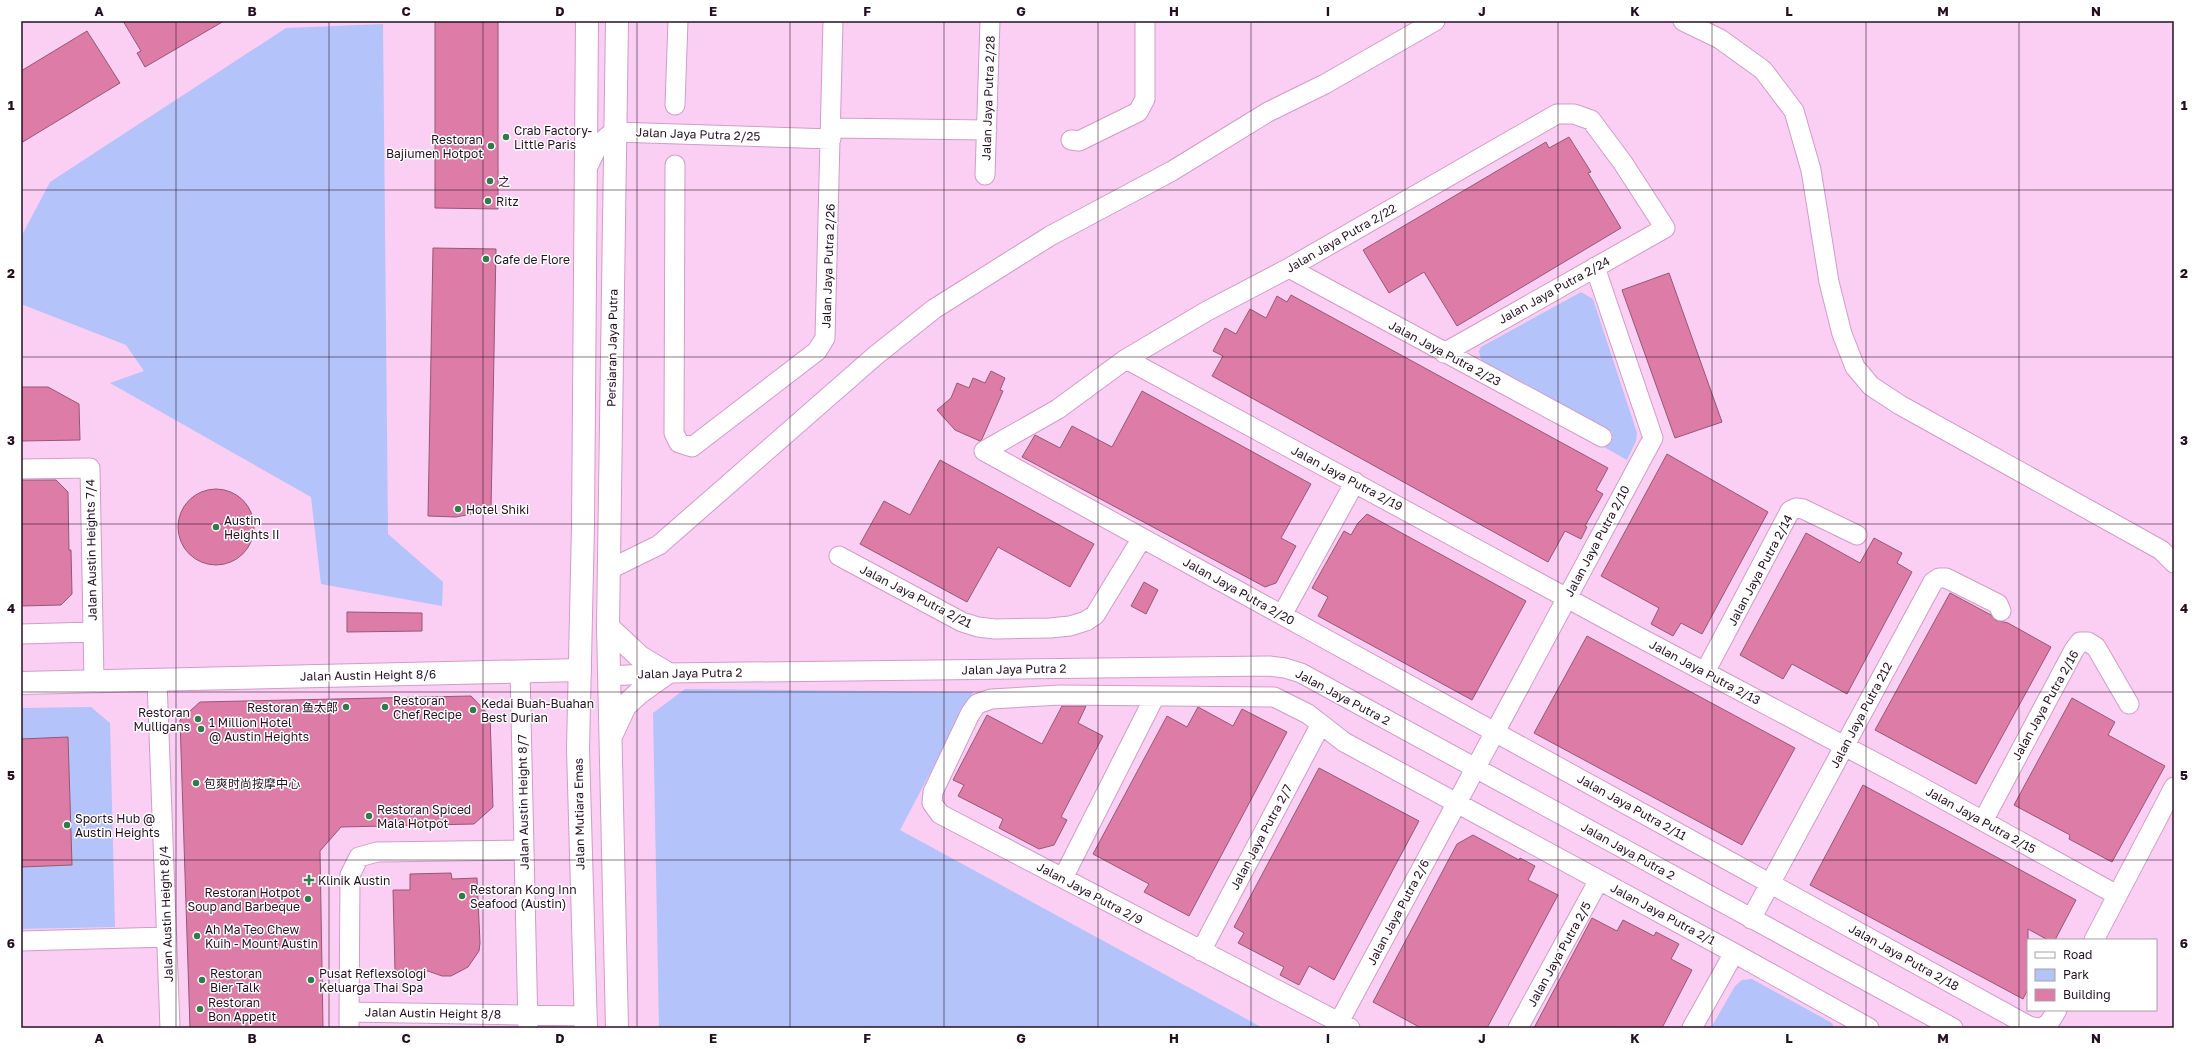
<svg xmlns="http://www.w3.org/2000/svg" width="2195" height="1049" font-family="'Golos Text','Noto Sans SC',sans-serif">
<rect width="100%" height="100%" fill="#fbcef3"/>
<path fill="#b4c3f9" d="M383 24 388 534 443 582 442 606 321 584 311 497 110 383 144 371 126 345 21 304V237L50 182 286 28Z
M1581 292 1593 299 1637 433 1636 441 1627 460 1604 447 1612 432 1481 360 1479 351 1481 347Z
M685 689 973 692 900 830 1263 1028H659L653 713Z
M91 707 110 723 115 927 21 929V708Z
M1752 979 1832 1023 1834 1028H1711L1735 986 1742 980Z"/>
<path fill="#de7ca8" stroke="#955873" d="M123 21H224L145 67 137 53 141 51Z
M435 21H498V209L435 208Z
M87 31 120 83 21 143V71Z
M1569 137 1591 172 1588 173 1621 228 1457 326 1424 272 1389 293 1363 250 1546 142 1549 148Z
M433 248 496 249 491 510 456 517 428 516Z
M1669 273 1722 422 1675 438 1622 290Z
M1291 295 1608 468 1596 490 1603 494 1585 526 1587 527 1581 539 1565 531 1548 562 1212 376 1223 356 1213 351 1225 328 1236 334 1250 309 1266 318 1277 296 1287 302Z
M991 371 1005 378 1000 390 1003 391 982 439 980 441 955 430 937 410 951 398 957 383 969 388 973 378 985 383Z
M21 387H48L79 404 80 440 21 441Z
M1142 391 1311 484 1281 538 1296 546 1276 583 1265 587 1022 457 1035 435 1060 448 1072 426 1112 447Z
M1667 454 1768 512 1702 634 1681 623 1673 636 1651 624 1659 608 1601 576Z
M940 460 1094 544 1070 587 998 547 967 602 860 544 884 501 910 515Z
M21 480H56L68 492 69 550H71L72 594 61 605 21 606Z
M178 527a38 38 0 1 1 76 0a38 38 0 1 1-76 0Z
M1367 514 1526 601 1472 700 1318 616 1328 597 1312 588 1344 531 1351 535 1358 523Z
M1806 533 1860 563 1874 538 1902 553 1897 563 1912 572 1847 694 1792 664 1783 679 1740 655Z
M1144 582 1158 590 1146 614 1131 606Z
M1950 593 1991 615 1995 620 2008 623 2051 647 1976 784 1875 730Z
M347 612 422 613V631L347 632Z
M1587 636 1795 748 1742 845 1534 733Z
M471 696 490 716 493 807 474 824 341 827 320 851 323 1028H190L180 720 200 702Z
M2072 698 2115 722 2108 735 2165 766 2112 862 2069 839 2070 835 2014 805Z
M1062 706H1086L1078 723 1103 736 1061 817 1067 820 1054 845 1039 849 999 828 1003 819 958 796 964 785 953 780 987 715 1042 744Z
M1198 707 1233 726 1242 709 1287 732 1189 916 1144 892 1149 884 1093 854 1167 716 1187 727Z
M68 737 72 865 21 867V739Z
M1319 768 1419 821 1334 980 1309 966 1299 985 1280 975 1284 967 1238 943 1244 933 1234 927Z
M1863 785 2076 900 2055 940H2048L2028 929V989L2023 999 1810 885Z
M1473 835 1519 860 1520 858 1535 866 1528 880 1558 895 1487 1028H1421L1373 1002 1457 844Z
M451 873 452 879 477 878 480 943 479 951 468 967 451 976H442L428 971H395L393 890H410V874Z
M1592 918 1617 931 1623 920 1654 936 1656 932 1679 944 1671 959 1692 970 1662 1028H1534Z"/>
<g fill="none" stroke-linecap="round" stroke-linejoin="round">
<g stroke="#d29cc8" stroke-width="21">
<path id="minor" d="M1683 21 1720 39 1763 70 1794 111 1811 170 1829 282 1842 334 1855 367 1871 386 1900 405 2161 550 2174 563
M675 105 678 21
M831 128 987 130
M1071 140 1079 141 1138 112 1145 99V21
M675 165 674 433 679 443 692 447 817 351 825 338 833 21
M586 171C594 154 598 140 615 132L831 139
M985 175 990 21
M1289 268 1602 437
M1126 359 1635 635 1914 783 2117 895
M984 451 2029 1026 2038 1028
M984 451 1058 409 1126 359 1207 311 1289 268 1557 114H1574L1591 120 1623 163 1665 228 1444 353
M21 469 90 468 94 681
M839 556 962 622 978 627 995 629 1050 628 1070 626 1086 621 1095 615 1142 538
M608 570 659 545 875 356 934 309 1050 236 1172 171 1268 112 1325 84 1435 21
M1282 615 1355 482
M21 634 93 632
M520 671 528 1028
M1705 672 1790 511 1796 508 1803 509 1857 535
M608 676 667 673 1269 666 1285 668 1301 673 1953 1028
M157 680 170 1028
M1983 821 2074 650 2080 642H2088L2096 647 2129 704
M1063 878 1155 696
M1751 919 1933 582 1939 578H1946L1998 604 2001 611
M2094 940 2174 787
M21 941 167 937
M1201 951 1321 724
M349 1012 585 1016
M1339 1022 1653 438 1595 267
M349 1028 350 875 359 857 377 852 524 850
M1350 1028 940 814 932 803 933 792 970 714 977 704 991 699 1060 695 1274 697 1308 714 1344 742 1734 953 1869 1028
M1518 1028 1599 880
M1692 1028 1734 953
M2042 1028 2049 1023 2057 1010"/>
</g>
<g stroke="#d29cc8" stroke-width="24">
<path id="tertiary" d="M21 683 580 670"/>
</g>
<g stroke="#d29cc8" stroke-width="24">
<path id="primary" d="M608 627 640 657 667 673 639 693 625 706 612 734
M586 1028 578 749 583 526 587 21
M617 1028 608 627 617 21"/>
</g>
<use href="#minor" stroke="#fff" stroke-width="19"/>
<use href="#tertiary" stroke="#fff" stroke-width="22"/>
<use href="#primary" stroke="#fff" stroke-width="22"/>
</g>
<path fill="none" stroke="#241021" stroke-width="1" stroke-opacity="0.55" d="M176 21V1028M329 21V1028M483 21V1028M637 21V1028M790 21V1028M944 21V1028M1098 21V1028M1251 21V1028M1405 21V1028M1558 21V1028M1712 21V1028M1866 21V1028M2019 21V1028M21 190H2174M21 357H2174M21 524H2174M21 692H2174M21 860H2174"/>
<g fill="#2f7c4b" stroke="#fff" stroke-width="1.5">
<circle cx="506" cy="137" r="4"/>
<circle cx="491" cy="146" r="4"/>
<circle cx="490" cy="181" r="4"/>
<circle cx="488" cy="201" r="4"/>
<circle cx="486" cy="259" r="4"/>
<circle cx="458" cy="509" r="4"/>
<circle cx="216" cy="527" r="4"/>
<circle cx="346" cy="707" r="4"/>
<circle cx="385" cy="707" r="4"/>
<circle cx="473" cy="710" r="4"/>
<circle cx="198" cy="719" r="4"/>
<circle cx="201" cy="729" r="4"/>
<circle cx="196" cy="783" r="4"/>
<circle cx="369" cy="816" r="4"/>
<circle cx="67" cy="825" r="4"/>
<path d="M307 874h4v4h4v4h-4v4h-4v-4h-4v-4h4z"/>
<circle cx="462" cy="896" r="4"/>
<circle cx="308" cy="899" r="4"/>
<circle cx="197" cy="936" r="4"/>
<circle cx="202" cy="980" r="4"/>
<circle cx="311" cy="980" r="4"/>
<circle cx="200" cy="1009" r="4"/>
</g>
<g text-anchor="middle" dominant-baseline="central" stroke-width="3" stroke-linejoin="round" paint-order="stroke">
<g font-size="12" fill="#241021" stroke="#fff">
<text transform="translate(988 98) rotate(-88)">Jalan Jaya Putra 2/28</text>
<text transform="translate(698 134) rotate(2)">Jalan Jaya Putra 2/25</text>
<text transform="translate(1341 238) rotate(-30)">Jalan Jaya Putra 2/22</text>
<text transform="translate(828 266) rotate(-88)">Jalan Jaya Putra 2/26</text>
<text transform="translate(1554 290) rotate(-29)">Jalan Jaya Putra 2/24</text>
<text transform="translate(612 348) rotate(-89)">Persiaran Jaya Putra</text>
<text transform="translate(1445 353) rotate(28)">Jalan Jaya Putra 2/23</text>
<text transform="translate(1347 478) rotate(28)">Jalan Jaya Putra 2/19</text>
<text transform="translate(1597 541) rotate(-62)">Jalan Jaya Putra 2/10</text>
<text transform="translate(91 550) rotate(-91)">Jalan Austin Heights 7/4</text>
<text transform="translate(1760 570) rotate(-62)">Jalan Jaya Putra 2/14</text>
<text transform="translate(1239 591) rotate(29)">Jalan Jaya Putra 2/20</text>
<text transform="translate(916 596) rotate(27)">Jalan Jaya Putra 2/21</text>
<text transform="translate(1014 669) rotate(-1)">Jalan Jaya Putra 2</text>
<text transform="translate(1705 672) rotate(28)">Jalan Jaya Putra 2/13</text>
<text transform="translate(690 673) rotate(-1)">Jalan Jaya Putra 2</text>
<text transform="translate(368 675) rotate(-1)">Jalan Austin Height 8/6</text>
<text transform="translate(1343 697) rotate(28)">Jalan Jaya Putra 2</text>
<text transform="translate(2045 705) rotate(-61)">Jalan Jaya Putra 2/16</text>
<text transform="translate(1861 715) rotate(-62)">Jalan Jaya Putra 212</text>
<text transform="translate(523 802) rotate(-91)">Jalan Austin Height 8/7</text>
<text transform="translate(1632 807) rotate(29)">Jalan Jaya Putra 2/11</text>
<text transform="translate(579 814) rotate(-91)">Jalan Mutiara Emas</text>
<text transform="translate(1981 820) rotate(29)">Jalan Jaya Putra 2/15</text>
<text transform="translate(1261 837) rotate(-62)">Jalan Jaya Putra 2/7</text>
<text transform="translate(1628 851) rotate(29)">Jalan Jaya Putra 2</text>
<text transform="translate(1090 893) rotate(28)">Jalan Jaya Putra 2/9</text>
<text transform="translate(1398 912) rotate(-62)">Jalan Jaya Putra 2/6</text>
<text transform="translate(166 914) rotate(-92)">Jalan Austin Height 8/4</text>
<text transform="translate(1663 914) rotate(28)">Jalan Jaya Putra 2/1</text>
<text transform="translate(1559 954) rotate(-61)">Jalan Jaya Putra 2/5</text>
<text transform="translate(1904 957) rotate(29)">Jalan Jaya Putra 2/18</text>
<text transform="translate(433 1013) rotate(1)">Jalan Austin Height 8/8</text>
</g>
<g font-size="12" fill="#241021" stroke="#fff" text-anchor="start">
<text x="514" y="130">Crab Factory-<tspan x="514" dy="14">Little Paris</tspan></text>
<text x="483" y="139" text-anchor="end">Restoran<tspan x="483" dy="14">Bajiumen Hotpot</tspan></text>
<text x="498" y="181">之</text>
<text x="496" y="201">Ritz</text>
<text x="494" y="259">Cafe de Flore</text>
<text x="466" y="509">Hotel Shiki</text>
<text x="224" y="520">Austin<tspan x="224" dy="14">Heights II</tspan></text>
<text x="393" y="700">Restoran<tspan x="393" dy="14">Chef Recipe</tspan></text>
<text x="481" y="703">Kedai Buah-Buahan<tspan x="481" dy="14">Best Durian</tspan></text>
<text x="338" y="707" text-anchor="end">Restoran 鱼太郎</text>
<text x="190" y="712" text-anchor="end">Restoran<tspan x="190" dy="14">Mulligans</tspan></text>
<text x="209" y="722">1 Million Hotel<tspan x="209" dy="14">@ Austin Heights</tspan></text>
<text x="204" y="783">包爽时尚按摩中心</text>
<text x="377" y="809">Restoran Spiced<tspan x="377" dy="14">Mala Hotpot</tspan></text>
<text x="75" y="818">Sports Hub @<tspan x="75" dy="14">Austin Heights</tspan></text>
<text x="318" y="880">Klinik Austin</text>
<text x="470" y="889">Restoran Kong Inn<tspan x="470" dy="14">Seafood (Austin)</tspan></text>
<text x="300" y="892" text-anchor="end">Restoran Hotpot<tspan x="300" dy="14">Soup and Barbeque</tspan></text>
<text x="205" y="929">Ah Ma Teo Chew<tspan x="205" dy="14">Kuih - Mount Austin</tspan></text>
<text x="210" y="973">Restoran<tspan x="210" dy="14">Bier Talk</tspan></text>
<text x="319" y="973">Pusat Reflexsologi<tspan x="319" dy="14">Keluarga Thai Spa</tspan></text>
<text x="208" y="1002">Restoran<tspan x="208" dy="14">Bon Appetit</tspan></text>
</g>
</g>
<rect width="2195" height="1049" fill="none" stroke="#ffffff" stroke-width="44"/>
<rect x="2027" y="939" width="130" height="72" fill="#ffffff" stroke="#a79fa6"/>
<rect x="2035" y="952" width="20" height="6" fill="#ffffff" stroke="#a79fa6"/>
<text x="2063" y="959" font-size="12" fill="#241021">Road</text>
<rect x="2035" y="969" width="20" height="12" fill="#b4c3f9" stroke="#a79fa6"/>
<text x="2063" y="979" font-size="12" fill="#241021">Park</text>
<rect x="2035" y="989" width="20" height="12" fill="#de7ca8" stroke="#a79fa6"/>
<text x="2063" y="999" font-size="12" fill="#241021">Building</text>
<rect x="22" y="22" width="2151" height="1005" fill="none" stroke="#241021" stroke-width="1.5"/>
<g font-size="13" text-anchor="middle" font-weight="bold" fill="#241021">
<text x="99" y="16">A</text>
<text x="252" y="16">B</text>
<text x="406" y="16">C</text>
<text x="560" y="16">D</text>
<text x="713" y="16">E</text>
<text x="867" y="16">F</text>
<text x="1021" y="16">G</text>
<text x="1174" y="16">H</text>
<text x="1328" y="16">I</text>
<text x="1482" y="16">J</text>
<text x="1635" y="16">K</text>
<text x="1789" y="16">L</text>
<text x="1943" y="16">M</text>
<text x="2096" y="16">N</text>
<text x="11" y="110">1</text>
<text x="2184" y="110">1</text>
<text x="11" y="278">2</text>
<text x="2184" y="278">2</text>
<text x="11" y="445">3</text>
<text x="2184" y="445">3</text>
<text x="11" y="613">4</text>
<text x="2184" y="613">4</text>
<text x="11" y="780">5</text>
<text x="2184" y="780">5</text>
<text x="11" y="948">6</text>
<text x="2184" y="948">6</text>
<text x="99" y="1043">A</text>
<text x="252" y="1043">B</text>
<text x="406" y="1043">C</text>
<text x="560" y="1043">D</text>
<text x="713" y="1043">E</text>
<text x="867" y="1043">F</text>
<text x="1021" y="1043">G</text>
<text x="1174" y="1043">H</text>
<text x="1328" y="1043">I</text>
<text x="1482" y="1043">J</text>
<text x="1635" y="1043">K</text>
<text x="1789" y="1043">L</text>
<text x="1943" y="1043">M</text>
<text x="2096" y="1043">N</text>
</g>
</svg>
